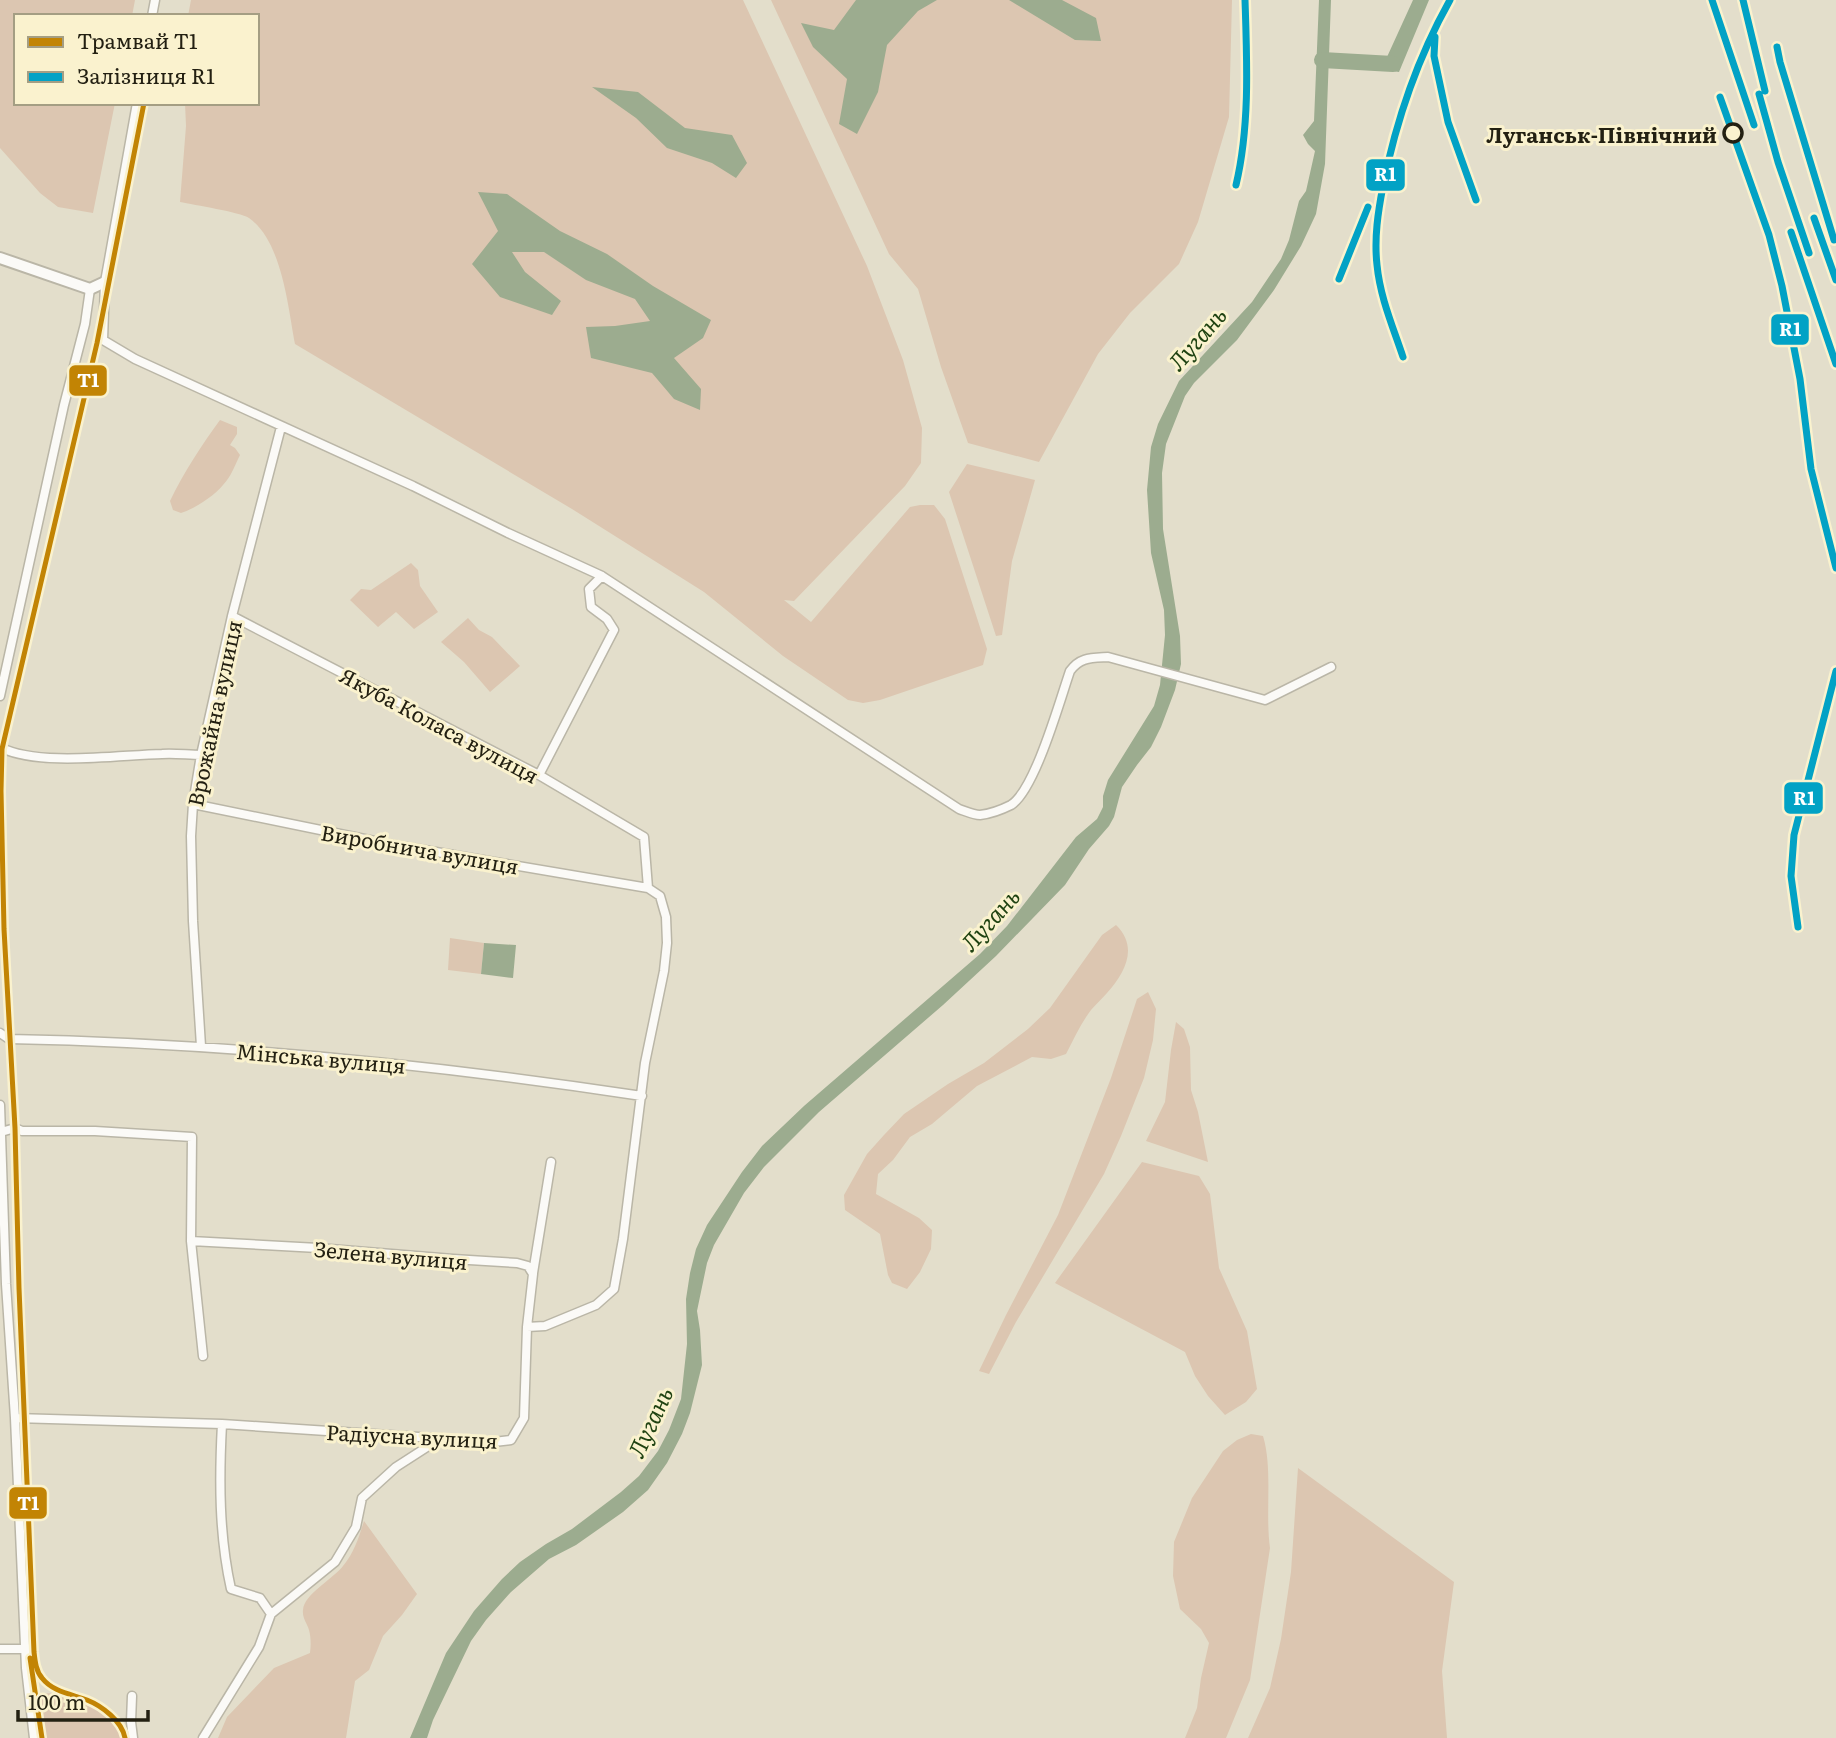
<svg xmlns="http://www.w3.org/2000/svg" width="1836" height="1738" font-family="Literata,serif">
<rect width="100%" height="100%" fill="#e3decb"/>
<path fill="#dcc6b1" d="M0 0H135L132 16H16V103H115L93 213 58 207 40 193 0 148Z
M191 0H743L867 266 903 360 922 428 921 463 905 486 794 601 784 600 811 622 910 507 920 505H934L945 519 987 649 983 665 880 700 863 703 848 700 783 656 704 592 572 509 295 344C288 307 282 241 249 218 240 212 194 205 180 202L186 126 185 103H257V16H188Z
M771 0H1232L1229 117 1198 222 1179 264 1130 313 1098 354 1039 462 968 443 941 367 918 289 889 254Z
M220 420 237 427V434L230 445 235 448 240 455C235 465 231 477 223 485 214 496 194 509 181 513L173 510 170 501C184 472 201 446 220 420Z
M967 464 1035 480 1012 561 1002 635 996 636 949 492Z
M411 563 418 570 420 586 438 612 414 629 396 612 378 627 350 600 361 589 371 590Z
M468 618 479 630 492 637 520 666 490 692 464 662 441 642Z
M1116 925C1139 947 1125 973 1107 993 1102 999 1096 1004 1091 1010 1081 1023 1074 1039 1066 1054L1051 1059 1032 1057 977 1086 932 1124 910 1137 893 1160 878 1174 876 1194 919 1218 932 1230 931 1249 920 1272 907 1289 892 1283 888 1275 880 1234 845 1210 844 1195 867 1154 884 1135 904 1114 948 1084 984 1063 1028 1029 1050 1008 1102 935Z
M450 938 484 943 481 974 448 970Z
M1148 992 1156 1009 1153 1040 1144 1078 1121 1136 1104 1174 1016 1322 989 1374 979 1371 1006 1315 1058 1215 1111 1078 1137 999Z
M1176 1022 1184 1029 1190 1047 1191 1090 1198 1112 1208 1162 1146 1141 1165 1102 1171 1050Z
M1142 1162 1199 1176 1210 1194 1219 1268 1247 1331 1257 1389 1246 1402 1225 1415 1208 1396 1195 1376 1185 1352 1055 1283Z
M1251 1434 1263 1436C1273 1469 1265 1512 1270 1548L1250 1680 1226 1738H1185L1197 1708 1201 1678 1209 1643 1201 1629 1180 1609 1173 1576 1174 1542 1192 1498 1223 1451 1237 1440Z
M1298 1468 1454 1582 1442 1671 1447 1738H1248L1270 1688 1281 1639 1291 1572Z
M364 1521 417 1594 402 1615 383 1636 369 1670 355 1681 346 1738H218L227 1717 274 1668 310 1653C311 1646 311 1637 309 1630 307 1623 302 1618 303 1610 304 1594 333 1579 343 1566 354 1553 359 1537 364 1521Z
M53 1693C76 1700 116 1710 122 1738H46L38 1694Z"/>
<path fill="#9cac8f" d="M856 0H937L918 11 887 45 878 92 857 134 839 124 847 79 813 47 801 23 834 30Z
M1009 0H1062L1096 18 1101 41 1075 40Z
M1319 0H1331L1325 164 1316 214 1301 246 1274 290 1237 340 1194 383 1185 396 1166 444 1162 473 1163 529 1180 636 1181 664 1175 690 1161 727 1151 747 1137 765 1122 787 1114 817 1109 826 1089 849 1065 885 996 956 943 1005 819 1112 764 1167 744 1193 714 1245 707 1263 697 1311 700 1330 702 1365 690 1413 682 1434 667 1463 648 1490 623 1512 576 1545 549 1559 511 1592 486 1620 471 1641 433 1720 427 1738H410L446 1653 474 1611 502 1579 520 1562 546 1544 572 1529 621 1492 639 1476 658 1451 669 1430 681 1399 687 1344 686 1299 690 1273 696 1249 707 1225 742 1172 762 1146 804 1106 980 954 1007 926 1076 837 1097 819 1103 807V796L1108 780 1154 706 1160 685 1165 635 1164 610 1151 553 1147 490 1151 447 1158 424 1179 381 1252 302 1281 259 1289 240 1299 201 1306 191 1315 151 1308 144 1303 135 1314 121Z
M1413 0H1429L1399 72 1372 68 1371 56 1387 57Z
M592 87 638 92 685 128 732 135 747 163 736 178 712 163 667 148 636 118Z
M478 192 507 194 560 231 607 254 653 286 711 320 703 338 674 358 701 389 700 410 674 399 652 373 591 358 586 327 615 326 650 321 635 299 586 280 544 252H512L525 272 561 301 552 315 500 297 472 264 498 231Z
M484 943 516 945 513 978 481 974Z"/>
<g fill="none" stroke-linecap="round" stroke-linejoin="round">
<path stroke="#9cac8f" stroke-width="16" d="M1322 60 1393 64"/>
<g stroke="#bab6a7" stroke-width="11">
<path id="minor" d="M152 16 155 0
M137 103 105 282 103 340 135 359 413 486 508 533 602 576 959 809C965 811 974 815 980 815 989 814 1003 809 1011 805 1035 790 1060 700 1070 671 1080 657 1091 658 1108 657L1265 700 1331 667
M0 696 64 405 85 324 90 289
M0 747C38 767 119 755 162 754 175 753 188 755 201 755
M539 775 614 630 607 619 591 607 589 589 602 576
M193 804 389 844 648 888
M0 1033 9 1039C221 1043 432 1064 642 1096
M201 1046 193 921 191 836 193 804 201 755 232 616 281 427
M0 1105 6 1284 15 1418 26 1668 34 1738
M1 1132 15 1128 22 1131H95L192 1137 191 1241 318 1248 453 1259 517 1263 528 1266 533 1274 527 1327
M191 1241 203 1356
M533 1273 551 1162
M15 1418 222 1424 494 1442 511 1440 524 1418 527 1327 545 1326 596 1305 614 1289 623 1239 645 1063 664 971 667 943 666 917 660 896 648 888 644 837 539 775 232 616
M222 1424C219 1480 219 1535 231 1589L260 1598 271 1614
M0 1649H25
M132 1696 131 1722 133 1738
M203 1738 259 1647 271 1614 335 1562 356 1527 362 1498 396 1467 441 1438"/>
</g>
<g stroke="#bab6a7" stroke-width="14">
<path id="tertiary" d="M0 258 90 289 105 282"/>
</g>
<use href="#minor" stroke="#fbfaf7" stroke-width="8"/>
<use href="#tertiary" stroke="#fbfaf7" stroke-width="10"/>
<g stroke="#faf2ce" stroke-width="12">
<path id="rail-1" d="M1712 0 1754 125
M1743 0 1765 91
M1435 37 1434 56 1448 122 1476 200
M1777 47 1780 62 1834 240
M1759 94 1778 162 1809 253
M1720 97 1769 235 1782 286 1800 379 1811 469 1836 568
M1236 185C1250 126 1247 61 1245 0
M1814 218 1836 280
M1791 232 1836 364
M1339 279 1368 207
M1403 357C1393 327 1380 297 1377 265 1374 238 1378 212 1383 186 1396 121 1418 57 1450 0
M1798 927 1791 876 1794 835 1836 671"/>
</g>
<use href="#rail-1" stroke="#02a2c5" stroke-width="7"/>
<g stroke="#faf2ce" stroke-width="10">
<path id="tram-1" d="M30 1658 42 1738
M125 1738C122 1721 102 1706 87 1700 71 1694 53 1692 42 1678 36 1671 35 1661 34 1652L19 1288 15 1128 4 929 1 791 2 749 97 343 144 103"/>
</g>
<use href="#tram-1" stroke="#c28404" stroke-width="5"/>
</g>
<circle fill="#faf2ce" stroke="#232012" stroke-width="3.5" cx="1733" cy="133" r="9"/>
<g text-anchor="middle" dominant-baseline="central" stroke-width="6" stroke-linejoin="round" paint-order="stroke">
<g font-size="21" font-weight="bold" fill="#232012" stroke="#faf2ce" text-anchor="end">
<text x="1717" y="133">Луганськ-Північний</text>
</g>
<g font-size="21" fill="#232012" stroke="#faf2ce">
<text transform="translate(213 713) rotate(-78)">Врожайна вулиця</text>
<text transform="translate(440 724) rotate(28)">Якуба Коласа вулиця</text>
<text transform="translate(420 848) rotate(10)">Виробнича вулиця</text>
<text transform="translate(321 1057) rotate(5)">Мінська вулиця</text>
<text transform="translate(391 1254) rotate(5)">Зелена вулиця</text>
<text transform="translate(412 1435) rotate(3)">Радіусна вулиця</text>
</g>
<g font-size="23" font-style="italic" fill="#204312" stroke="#faf2ce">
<text transform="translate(1196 338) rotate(-49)">Лугань</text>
<text transform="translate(989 919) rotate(-48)">Лугань</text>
<text transform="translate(649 1422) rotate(-65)">Лугань</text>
</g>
</g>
<g stroke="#faf2ce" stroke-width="2.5">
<rect x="1365" y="158" width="41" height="34" rx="7" fill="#02a2c5"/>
<rect x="1770" y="313" width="40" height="33" rx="7" fill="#02a2c5"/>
<rect x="68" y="364" width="40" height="33" rx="7" fill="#c28404"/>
<rect x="1783" y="781" width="41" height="34" rx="7" fill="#02a2c5"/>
<rect x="8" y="1486" width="40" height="34" rx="7" fill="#c28404"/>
</g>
<g font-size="19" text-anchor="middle" font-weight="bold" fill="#fff">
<text x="1385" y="181">R1</text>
<text x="1790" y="336">R1</text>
<text x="88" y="387">T1</text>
<text x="1804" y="805">R1</text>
<text x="28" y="1510">T1</text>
</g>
<rect x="14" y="14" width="245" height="91" fill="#faf2ce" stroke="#a49e83" stroke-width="2"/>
<rect x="28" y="37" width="35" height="10" fill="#c28404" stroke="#a49e83" stroke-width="2"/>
<text x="77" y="49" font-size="21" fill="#232012">Трамвай T1</text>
<rect x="28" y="72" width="35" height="10" fill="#02a2c5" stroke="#a49e83" stroke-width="2"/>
<text x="77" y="84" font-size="21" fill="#232012">Залізниця R1</text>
<path d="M18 1710v10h130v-10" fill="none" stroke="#232012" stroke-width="3.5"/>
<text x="28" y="1710" font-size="21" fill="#232012" stroke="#faf2ce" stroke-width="5" paint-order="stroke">100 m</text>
</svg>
